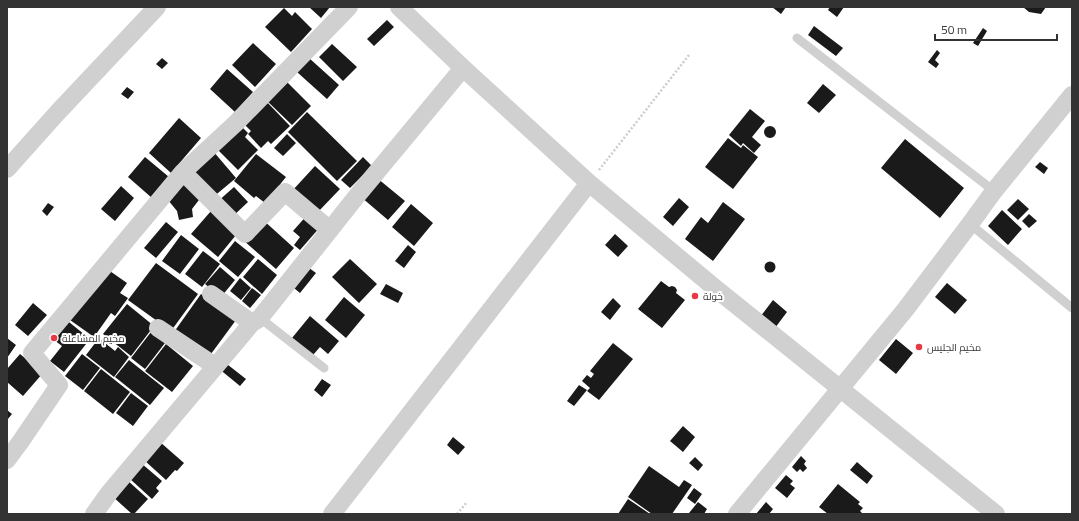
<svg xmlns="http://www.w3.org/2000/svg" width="1079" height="521" font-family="'Titillium Web',Cairo,sans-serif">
<rect width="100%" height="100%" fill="#fff"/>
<path fill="#1a1a1a" d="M309 7H330L321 18Z
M772 7H786L781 14Z
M830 7H844L837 17 828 10Z
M1023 7H1046L1041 14 1029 12Z
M284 8 292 16 295 12 312 29 291 52 265 27Z
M387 20 394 27 374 46 367 39Z
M814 26 843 48 836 56 808 35Z
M983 28 987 31 978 46 973 43Z
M253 43 276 64 255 87 232 65Z
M332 44 357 67 343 81 319 57Z
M937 50 940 53 935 60 939 64 936 68 928 62Z
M162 58 168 63 162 69 156 64Z
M309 58 339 85 327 99 297 72Z
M227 69 253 92 235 112 210 89Z
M284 79 311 106 292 125 264 98Z
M823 84 836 95 819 113 807 103Z
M127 87 134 92 128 99 121 94Z
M264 99 290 126 271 144 268 141 261 148 248 134 251 131 241 121Z
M750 109 765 121 752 137 761 145 754 153 743 143 741 146 729 135Z
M307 112 357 161 337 181 288 132Z
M179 118 201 138 171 173 149 153Z
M240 125 248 133 245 137 258 150 238 170 217 149Z
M764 132a6 6 0 1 1 12 0a6 6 0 1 1-12 0Z
M287 134 296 143 283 156 274 148Z
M728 138 741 148 743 145 758 157 733 189 705 167Z
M905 139 964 188 940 218 881 168Z
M213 151 236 178 212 198 189 171Z
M256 154 286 177 265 203 256 196 254 198 234 181Z
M145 157 169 177 152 198 128 177Z
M363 157 372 166 350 188 341 180Z
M1040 162 1048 168 1044 174 1035 167Z
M315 166 340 189 316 214 292 191Z
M377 178 405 201 388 220 361 197Z
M187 180 202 196 192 209 193 217 179 220 177 211 168 200Z
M121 186 134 198 115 221 101 209Z
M234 187 248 202 230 219 216 203Z
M679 198 689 207 673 226 663 217Z
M1018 199 1029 209 1018 220 1007 210Z
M723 202 745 219 713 261 685 239 701 217 708 223Z
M48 203 54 207 47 216 42 211Z
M411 204 433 223 414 246 392 227Z
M1002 210 1022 229 1008 245 988 226Z
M211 211 236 235 218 257 191 234Z
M308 214 321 226 300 250 294 245 300 237 293 231Z
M1029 214 1037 221 1029 228 1022 221Z
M262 219 294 248 276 269 243 240Z
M166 222 178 232 156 258 144 248Z
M615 234 628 246 618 257 605 245Z
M181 235 199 249 180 274 162 261Z
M235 241 255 257 238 277 219 261Z
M408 245 416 252 404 268 395 261Z
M203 251 220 264 202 287 185 274Z
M258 259 277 275 262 294 243 277Z
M350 259 377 284 359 303 332 277Z
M764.5 267a5.5 5.5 0 1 1 11 0a5.5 5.5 0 1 1-11 0Z
M156 263 198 294 171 331 128 300Z
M305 265 316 273 300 293 289 284Z
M220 267 235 280 221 297 205 284Z
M107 269 127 283 120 293 128 298 115 316 111 313 94 337 70 320Z
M240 278 251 288 241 300 230 291Z
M661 281 669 287 672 286 675 287 677 290 676 293 685 300 662 328 638 309Z
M947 283 967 300 955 314 935 297Z
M386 284 403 293 398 303 380 294Z
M252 288 261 295 250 308 242 301Z
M201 294 236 320 208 358 174 332Z
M344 297 365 315 346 338 325 320Z
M613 298 621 306 610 320 601 312Z
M773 300 787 312 775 328 760 317Z
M33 303 47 315 28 336 15 325Z
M127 304 154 326 131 356 103 334Z
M310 316 339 341 328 354 320 347 313 355 292 338Z
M64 318 90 339 64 372 50 361 62 346 50 337Z
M151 332 165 343 145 369 131 358Z
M7 338 16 345 7 358Z
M99 338 115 351 118 347 129 357 114 377 86 355Z
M896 339 913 353 896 374 879 360Z
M613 343 633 359 599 400 587 391 590 388 582 381 587 375 591 378 594 374 590 371Z
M166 344 193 366 172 392 145 371Z
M20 354 43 373 23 396 7 382V369Z
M82 354 100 368 83 390 65 376Z
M129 360 164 388 150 405 115 377Z
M223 361 246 379 240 386 218 368Z
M101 369 130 392 113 414 84 391Z
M322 379 331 385 322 397 314 390Z
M579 385 587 390 574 406 567 401Z
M131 393 148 406 133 426 116 413Z
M7 410 12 414 7 420Z
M683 426 695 437 683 452 670 441Z
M453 437 465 447 458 455 447 445Z
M160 442 184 463 177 471 175 470 166 480 144 460Z
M801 456 806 461 804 464 807 468 803 472 800 469 797 472 792 467Z
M695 457 703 465 698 471 689 463Z
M857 462 873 476 867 484 850 470Z
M141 463 162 481 156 488 159 491 152 499 129 478Z
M649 466 679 487 684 480 692 485 672 514H652L628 497Z
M786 475 793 481 790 484 795 488 787 498 775 488Z
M126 479 148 499 134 514H132L112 496Z
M838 484 860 502 858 504 863 508 860 511 863 514H828L819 507Z
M694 488 702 494 695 504 687 498Z
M628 499 650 514H618Z
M698 502 707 509 704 514H691L689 513Z
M766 502 773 509 769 514H756Z"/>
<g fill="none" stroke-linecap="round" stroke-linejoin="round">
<path stroke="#cdcdcd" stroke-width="2.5" stroke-dasharray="2 2" stroke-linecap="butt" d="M599 170 689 55
M457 514 467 502"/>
<path stroke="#d0d0d0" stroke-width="9" d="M797 38 994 191
M970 224 1072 308
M260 318 324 368"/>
<path stroke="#d0d0d0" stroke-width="18" d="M399 7 463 68 589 183 715 288 996 514
M7 169 58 112 157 7
M183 172 245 234 285 192 330 230
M211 294 252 323
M158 328 215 366
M7 460 21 441 59 385 32 353 183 172 236 123 349 7
M94 514 109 493 252 323 260 318 356 197 463 68
M332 514 589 183
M737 514 905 310 970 224 994 191 1072 95"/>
</g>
<g fill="#e63946" stroke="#fff" stroke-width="1.5">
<circle cx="695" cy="296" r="4"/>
<circle cx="54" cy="338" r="4"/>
<circle cx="919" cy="347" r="4"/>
</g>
<g text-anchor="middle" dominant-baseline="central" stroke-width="4" stroke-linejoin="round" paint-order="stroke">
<g font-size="10" fill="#333" stroke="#fff" text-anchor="start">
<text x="703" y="296">خولة</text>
<text x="62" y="338">مخيم المشاعلة</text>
<text x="927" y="347">مخيم الجليس</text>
</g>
</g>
<rect width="1079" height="521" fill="none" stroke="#333333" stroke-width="16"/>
<path d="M935 34v6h122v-6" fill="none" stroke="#333333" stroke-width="2"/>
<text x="941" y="34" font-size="12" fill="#333333" stroke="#ffffff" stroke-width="3" paint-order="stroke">50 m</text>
</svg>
